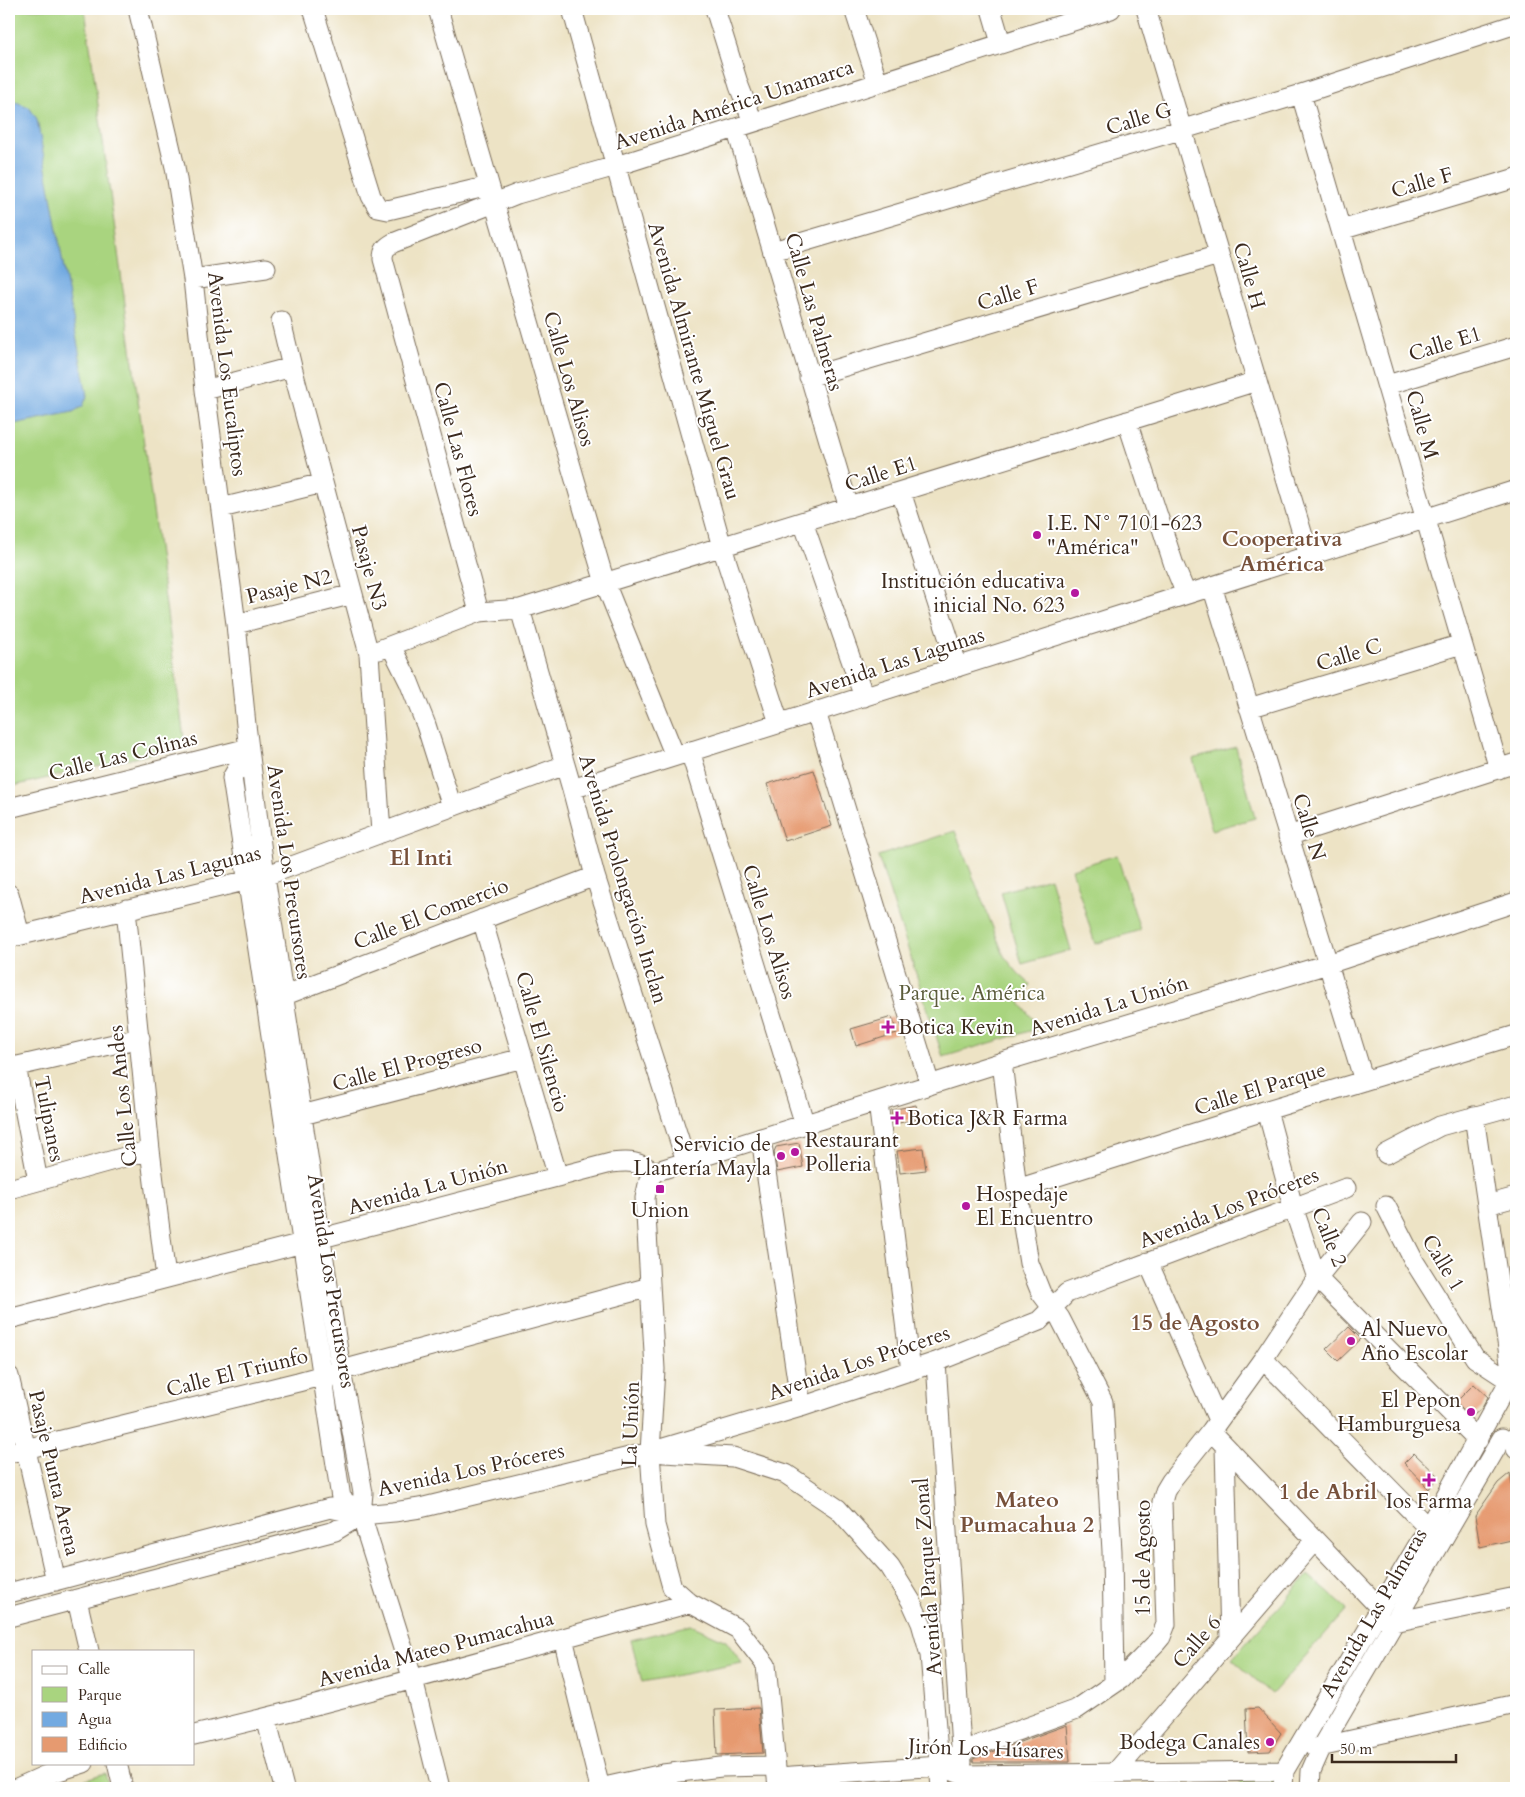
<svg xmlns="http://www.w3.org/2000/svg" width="1525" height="1797" font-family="Cardo,serif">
<rect width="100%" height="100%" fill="#fff"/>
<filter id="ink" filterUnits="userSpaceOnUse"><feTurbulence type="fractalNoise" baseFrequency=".02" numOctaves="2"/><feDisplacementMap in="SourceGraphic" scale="10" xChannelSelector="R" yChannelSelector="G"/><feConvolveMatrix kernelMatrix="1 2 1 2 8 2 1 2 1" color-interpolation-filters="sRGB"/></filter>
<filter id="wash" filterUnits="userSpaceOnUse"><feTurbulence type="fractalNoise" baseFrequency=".0096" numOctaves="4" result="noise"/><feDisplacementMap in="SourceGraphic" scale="20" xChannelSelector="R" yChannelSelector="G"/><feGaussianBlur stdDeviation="1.12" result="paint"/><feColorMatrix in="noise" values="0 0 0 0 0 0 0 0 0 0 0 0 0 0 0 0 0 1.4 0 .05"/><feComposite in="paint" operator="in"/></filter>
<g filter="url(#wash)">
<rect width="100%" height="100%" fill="#ede3c5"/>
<path fill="#a9d47f" stroke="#727f4e" d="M9 9H85L185 746 9 787Z
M1236 747 1255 818 1212 830 1193 759Z
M955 831 1004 956 1018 973 1030 984 1020 1003 1040 1028 943 1057 878 856Z
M1117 855 1140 930 1095 944 1072 869Z
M1050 878 1071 950 1022 964 1001 892Z
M1308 1575 1347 1609 1272 1694 1232 1659Z
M691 1625 726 1641 742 1663 642 1682 631 1640Z
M105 1773 109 1788H59L61 1787Z
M1275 1775V1788H1241L1240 1777Z"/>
<path fill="#73aae1" stroke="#576a80" d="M16 102 29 107 37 119 87 396 83 406 73 412 9 425V103Z"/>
<g id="blocks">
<path fill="#e69a70" d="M814 770 832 826 785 841 767 784Z
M892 1017 897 1033 856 1046 851 1029Z
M916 1105 919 1119 894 1124 891 1110Z
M799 1143 803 1167 777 1172 774 1152 776 1147Z
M923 1148 926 1170 900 1173 897 1151Z
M1349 1327 1361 1339 1338 1361 1326 1349Z
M1474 1384 1488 1397 1482 1408 1474 1415H1469L1456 1402Z
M1414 1453 1438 1476 1429 1489 1404 1463Z
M1510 1473 1516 1511V1539L1480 1547 1475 1516 1498 1483Z
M759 1708 763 1753 717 1755 715 1710Z
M1258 1708 1281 1733 1270 1751 1248 1752 1246 1709Z
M1067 1725 1070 1762H973V1759Z"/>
</g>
</g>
<g filter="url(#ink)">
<use href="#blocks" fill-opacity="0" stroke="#796b58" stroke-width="1"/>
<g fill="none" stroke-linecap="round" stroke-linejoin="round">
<g stroke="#796b58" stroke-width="21">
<path id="minor" d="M138 9 175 167 193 279 205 390 236 624 246 725 265 876 341 1370 363 1493 361 1515 413 1680 440 1788
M313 9 371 196 378 208 388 210 489 186
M438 9 605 583 675 756
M572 9 722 547 779 723
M715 9 739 86 753 122
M854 9 878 83
M991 9 1001 43
M1111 9 616 166 517 194 393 243C386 247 383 250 383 259L479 612 520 609 1257 381
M1146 9 1309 556
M1301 94 1499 769
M736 128 849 508
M1341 230 1516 178
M773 251 1301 94 1516 24
M193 279 266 268
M281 321 292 367 369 654 381 833
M809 377 1219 255
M1387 385 1516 346
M205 390 292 367
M1127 421 1174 565 1186 594
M901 492 958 667
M221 508 323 483
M803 522 864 697
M1212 586 1364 1081
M520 609 572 789 595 876 686 1161
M236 624 353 594
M391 646 409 682 426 725 452 807
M379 650 479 612
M1249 708 1462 644
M816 712 930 1085
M249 748 232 778 341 1498 360 1514
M690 751 805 1125
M572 789 1516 490
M9 808 249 748
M1288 836 1516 763
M9 894 20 935
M126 909 150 1150 166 1278
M482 919 558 1177
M9 938 265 876 565 765
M283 996 595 876
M1002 1062 1017 1189 1029 1263 1041 1293 1060 1318 1103 1402 1112 1551 1114 1683
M16 1066 38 1181
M9 1068 140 1038
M878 1102 911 1371
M1267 1110 1293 1207 1317 1278 1478 1440
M302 1115 523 1058
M761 1138 801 1407
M1386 1154 1440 1126 1516 1105
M9 1189 150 1150
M1017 1189 1267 1110 1516 1035
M1487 1205 1516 1197
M1386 1206 1414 1261 1475 1358 1510 1381
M1148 1262 1218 1420
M9 1319 611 1163C630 1161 638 1161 654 1172
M1263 1359 1428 1528
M936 1362 962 1763
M9 1376 56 1581
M1211 1431 1380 1608
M1515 1437 1516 1449
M1225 1447 1230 1639
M9 1453 298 1382 650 1287
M664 1453 733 1457 786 1474 838 1509 890 1567 911 1601 921 1623 930 1655 941 1788
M9 1593 330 1508 361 1515 394 1512 420 1508 650 1452 801 1407 936 1362 1039 1321 1067 1293 1346 1188
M77 1600 89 1651
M9 1617 335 1531 361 1515
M1389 1623 1516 1597
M563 1638 600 1788
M266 1718 284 1788
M194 1735C360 1696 525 1648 690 1603
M1315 1748 1516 1704
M117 1763 123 1788
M940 1766 962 1751 1077 1709 1121 1679 1156 1643 1161 1637 1166 1624 1162 1502 1165 1491 1171 1481 1211 1431 1263 1359 1317 1278 1362 1222
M1114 1774 1315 1540
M778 1777 940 1766 963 1775 1284 1771
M17 1788 46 1775 84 1763
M600 1788 663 1774 721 1767 775 1766
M778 1788 766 1665 738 1629 690 1603 672 1587 655 1525 650 1452 655 1369 645 1198 649 1180 654 1172 1002 1062 1328 964 1516 902
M1283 1788 1284 1771 1428 1528 1512 1376 1474 1116
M1310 1788 1311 1771 1322 1746 1502 1438"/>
</g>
<use href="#minor" stroke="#fff" stroke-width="19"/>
</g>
</g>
<g fill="#b5179e" stroke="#fff" stroke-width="2">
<circle cx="1037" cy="535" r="5"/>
<circle cx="1075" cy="593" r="5"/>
<path d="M885.5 1019.5h5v5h5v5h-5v5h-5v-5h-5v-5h5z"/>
<path d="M894.5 1110.5h5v5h5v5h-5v5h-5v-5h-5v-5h5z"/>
<circle cx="795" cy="1152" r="5"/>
<circle cx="781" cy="1156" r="5"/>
<rect x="655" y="1184" width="10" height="10" rx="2.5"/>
<circle cx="966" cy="1206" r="5"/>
<circle cx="1351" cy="1341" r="5"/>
<circle cx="1471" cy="1412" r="5"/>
<path d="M1426.5 1472.5h5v5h5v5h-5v5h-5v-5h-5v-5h5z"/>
<circle cx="1270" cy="1742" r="5"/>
</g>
<g text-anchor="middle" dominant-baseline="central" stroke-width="4" stroke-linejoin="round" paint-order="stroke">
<g font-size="21" fill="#3b2a1e" stroke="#fff">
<text transform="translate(734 105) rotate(-18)">Avenida América Unamarca</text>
<text transform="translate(1139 119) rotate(-17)">Calle G</text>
<text transform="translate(1422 183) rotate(-16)">Calle F</text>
<text transform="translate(1249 276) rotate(74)">Calle H</text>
<text transform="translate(1008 295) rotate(-17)">Calle F</text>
<text transform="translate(814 312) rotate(74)">Calle Las Palmeras</text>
<text transform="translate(1445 344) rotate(-17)">Calle E1</text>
<text transform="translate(694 361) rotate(74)">Avenida Almirante Miguel Grau</text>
<text transform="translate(227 374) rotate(83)">Avenida Los Eucaliptos</text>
<text transform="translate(569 379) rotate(74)">Calle Los Alisos</text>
<text transform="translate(1422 425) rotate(74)">Calle M</text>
<text transform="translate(458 449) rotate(75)">Calle Las Flores</text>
<text transform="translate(881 474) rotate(-18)">Calle E1</text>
<text transform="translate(369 568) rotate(75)">Pasaje N3</text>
<text transform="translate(289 587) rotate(-14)">Pasaje N2</text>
<text transform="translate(1349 655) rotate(-17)">Calle C</text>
<text transform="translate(895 663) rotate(-18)">Avenida Las Lagunas</text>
<text transform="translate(123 756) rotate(-14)">Calle Las Colinas</text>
<text transform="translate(1309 827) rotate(73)">Calle N</text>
<text transform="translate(289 872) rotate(82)">Avenida Los Precursores</text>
<text transform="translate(170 875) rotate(-14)">Avenida Las Lagunas</text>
<text transform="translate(623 879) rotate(73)">Avenida Prolongación Inclan</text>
<text transform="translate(431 914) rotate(-21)">Calle El Comercio</text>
<text transform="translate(769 932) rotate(73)">Calle Los Alisos</text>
<text transform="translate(1109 1006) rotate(-17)">Avenida La Unión</text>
<text transform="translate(542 1042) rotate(74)">Calle El Silencio</text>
<text transform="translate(407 1065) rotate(-15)">Calle El Progreso</text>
<text transform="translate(1260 1089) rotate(-17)">Calle El Parque</text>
<text transform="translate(123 1096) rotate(-96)">Calle Los Andes</text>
<text transform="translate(49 1119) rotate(79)">Tulipanes</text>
<text transform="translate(428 1187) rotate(-15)">Avenida La Unión</text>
<text transform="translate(1229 1208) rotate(-21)">Avenida Los Próceres</text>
<text transform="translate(1329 1237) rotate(68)">Calle 2</text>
<text transform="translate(1443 1263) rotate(59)">Calle 1</text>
<text transform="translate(331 1281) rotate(81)">Avenida Los Precursores</text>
<text transform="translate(859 1363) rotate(-19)">Avenida Los Próceres</text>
<text transform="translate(237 1373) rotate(-14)">Calle El Triunfo</text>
<text transform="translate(631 1424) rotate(-88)">La Unión</text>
<text transform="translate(471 1470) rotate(-12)">Avenida Los Próceres</text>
<text transform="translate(54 1473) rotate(77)">Pasaje Punta Arena</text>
<text transform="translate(1143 1558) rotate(-90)">15 de Agosto</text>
<text transform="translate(928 1577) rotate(-94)">Avenida Parque Zonal</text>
<text transform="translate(1374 1613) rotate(-60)">Avenida Las Palmeras</text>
<text transform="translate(1197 1642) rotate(-49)">Calle 6</text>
<text transform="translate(436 1649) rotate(-15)">Avenida Mateo Pumacahua</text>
<text transform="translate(986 1749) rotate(2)">Jirón Los Húsares</text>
</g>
<g font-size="21" fill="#3b2a1e" stroke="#fff" text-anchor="start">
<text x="1047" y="523">I.E. N° 7101-623<tspan x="1047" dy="24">"América"</tspan></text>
<text x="1065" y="581" text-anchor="end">Institución educativa<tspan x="1065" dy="24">inicial No. 623</tspan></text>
<text x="898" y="1027">Botica Kevin</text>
<text x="907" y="1118">Botica J&amp;R Farma</text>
<text x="805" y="1140">Restaurant<tspan x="805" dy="24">Polleria</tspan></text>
<text x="771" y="1144" text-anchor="end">Servicio de<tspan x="771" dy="24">Llantería Mayla</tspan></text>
<text x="976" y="1194">Hospedaje<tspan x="976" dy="24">El Encuentro</tspan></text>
<text x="660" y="1210" text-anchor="middle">Union</text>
<text x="1361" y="1329">Al Nuevo<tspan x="1361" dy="24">Año Escolar</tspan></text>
<text x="1461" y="1400" text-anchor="end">El Pepon<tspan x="1461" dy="24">Hamburguesa</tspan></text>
<text x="1429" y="1501" text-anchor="middle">Ios Farma</text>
<text x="1260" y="1742" text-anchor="end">Bodega Canales</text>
</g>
<g font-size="21" fill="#5c5d3b" stroke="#fff">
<text x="972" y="993">Parque. América</text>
</g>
<g font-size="22" font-weight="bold" fill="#77513b" stroke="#fff">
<text x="1282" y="539">Cooperativa<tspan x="1282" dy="25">América</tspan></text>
<text x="421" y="858">El Inti</text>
<text x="1195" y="1323">15 de Agosto</text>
<text x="1328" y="1492">1 de Abril</text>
<text x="1027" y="1500">Mateo<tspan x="1027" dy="25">Pumacahua 2</tspan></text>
</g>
</g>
<rect width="1525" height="1797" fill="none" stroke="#fff" stroke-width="30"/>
<rect x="32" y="1650" width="162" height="115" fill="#ffffff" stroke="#b1aaa5"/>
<rect x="42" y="1666" width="25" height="8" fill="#ffffff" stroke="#b1aaa5"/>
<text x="78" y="1674" font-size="15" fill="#3b2a1e">Calle</text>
<rect x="42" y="1687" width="25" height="15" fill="#a9d47f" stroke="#b1aaa5"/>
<text x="78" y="1700" font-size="15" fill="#3b2a1e">Parque</text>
<rect x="42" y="1712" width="25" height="15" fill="#73aae1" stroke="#b1aaa5"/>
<text x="78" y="1724" font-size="15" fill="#3b2a1e">Agua</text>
<rect x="42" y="1737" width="25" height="15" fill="#e69a70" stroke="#b1aaa5"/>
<text x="78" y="1750" font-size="15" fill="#3b2a1e">Edificio</text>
<path d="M1332 1754v8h124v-8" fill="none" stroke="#3b2a1e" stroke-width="2.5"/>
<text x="1340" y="1754" font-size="15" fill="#3b2a1e" stroke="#ffffff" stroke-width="4" paint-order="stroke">50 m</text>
</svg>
